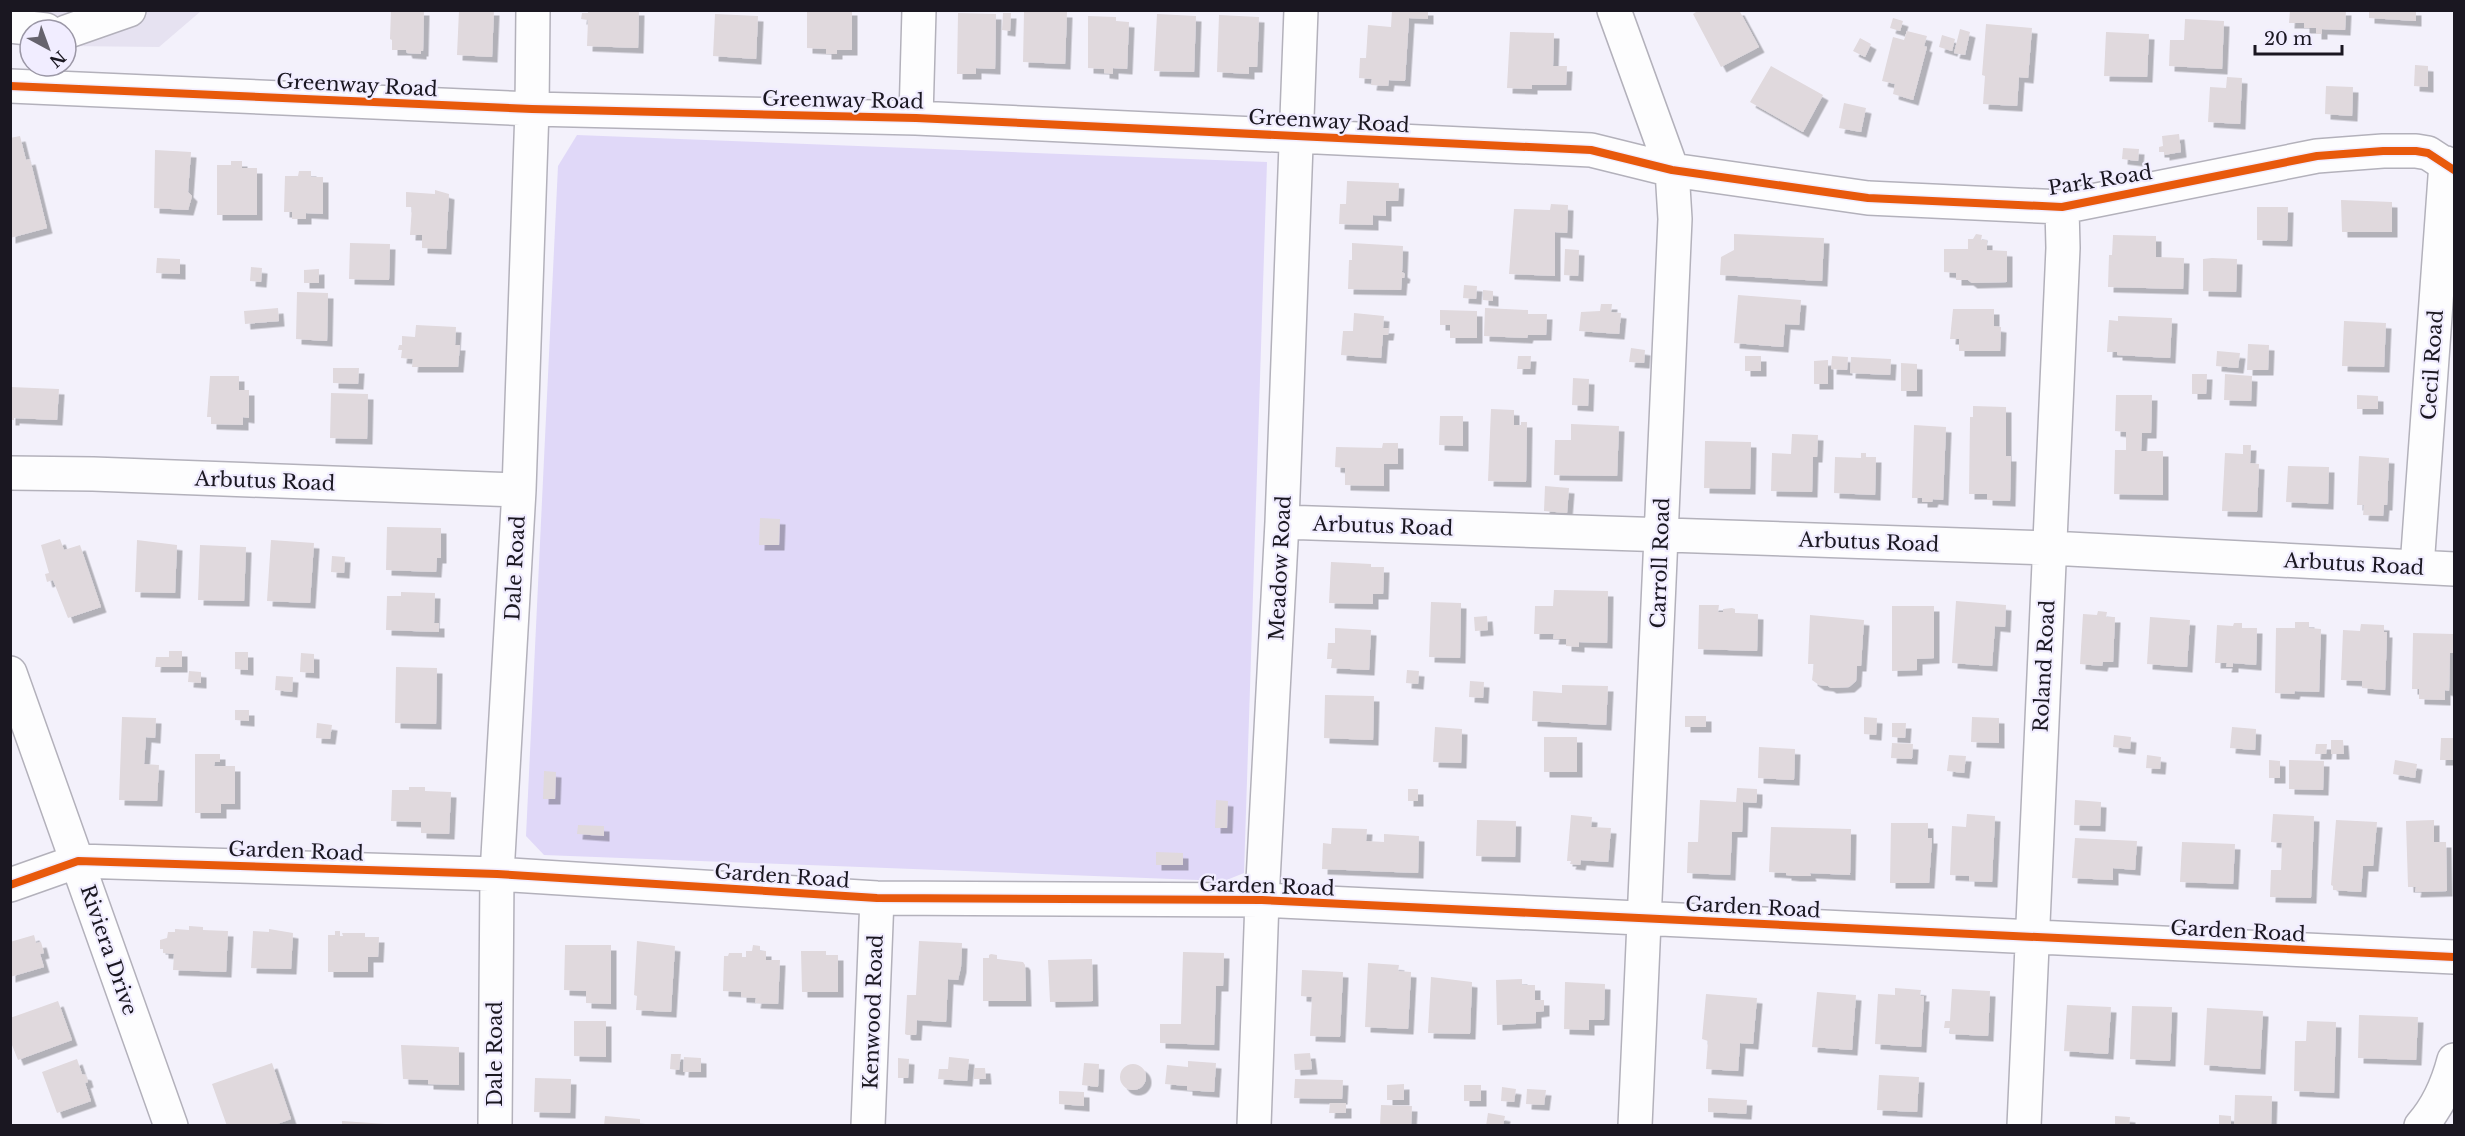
<svg xmlns="http://www.w3.org/2000/svg" width="2465" height="1136" font-family="'Libre Baskerville',serif">
<defs>
<filter id="shadow"><feDropShadow dx="5.5" dy="5.5" stdDeviation="0" flood-color="#0004"/></filter>
</defs>
<rect width="100%" height="100%" fill="#f3f1fb"/>
<path fill="#e6e2f1" d="M11 11H201L159 47 66 46V30L30 45 11 44Z"/>
<path fill="#e0d8f8" d="M577 135 1267 162 1244 873 1224 881 544 855 526 836 558 166Z"/>
<path fill="#e0d9dd" filter="url(#shadow)" d="M391 10H424L423 51H421V54L407 53 406 50H392V40L390 39Z
M459 10H494L492 57 457 55Z
M588 10H639L638 48 587 46 588 20 581 19 582 13H588Z
M807 10H852V50H837V54H826V49L807 48Z
M1392 10H1428V19L1409 18 1405 81 1389 80 1388 86 1371 85 1372 79 1359 78 1360 58H1366L1368 25 1391 27Z
M1699 10H1739L1759 47 1721 67 1693 14Z
M2290 10H2346L2345 30 2322 29V34H2316V28H2304V23H2289Z
M2369 10H2416V21L2369 18Z
M1024 11 1067 12 1065 64 1023 62Z
M958 13 996 14 995 69 976 68V74H957Z
M1003 13H1011L1010 31 1002 30Z
M715 14 758 16 756 59 713 56Z
M1157 14 1196 16 1194 72 1154 71Z
M1219 15 1259 17 1257 67H1249V74L1217 72Z
M1088 16 1116 17V21L1129 22 1127 69 1113 68V74L1104 73V69L1088 68Z
M1893 18 1903 21 1900 31 1890 28Z
M2185 19 2224 21 2222 69 2169 66 2170 40H2184Z
M1986 24 2032 28 2028 78 2019 77 2017 106 1983 104 1985 76 1982 75Z
M1960 29 1970 32 1965 55 1954 53Z
M1907 31 1927 36 1924 46 1927 47 1913 100 1893 94 1895 84 1882 81 1893 37 1904 40Z
M1510 32 1554 33 1553 66H1567L1566 85H1532V89L1507 88Z
M2106 32 2149 34 2147 77 2104 76Z
M1942 35 1955 39 1952 51 1939 47Z
M1860 38 1871 44 1865 57 1853 51Z
M2415 65 2428 66V87L2414 86Z
M1771 66 1823 95 1803 132 1750 102Z
M2227 77 2242 78 2240 124 2208 122 2210 87 2226 88Z
M2326 86 2353 87 2352 116 2325 114Z
M1844 103 1866 108 1861 132 1839 128Z
M2179 134 2181 152 2164 155V152H2159V147L2163 146 2162 136Z
M20 136 26 160 30 159 47 228 10 238V138Z
M2123 148 2139 149 2138 161 2122 159Z
M155 150 191 152 188 192 192 196 188 210 154 208Z
M231 161H242V168H257V215H217V165H231Z
M299 171H311V177H323V214L306 213V219H292V212H284L285 176H298Z
M1347 181 1399 183 1398 201H1386V216L1373 215V225L1339 224 1340 204H1346Z
M435 190 449 194 446 249 422 248V235H410L412 207H406V192L435 194Z
M2341 200 2392 202V232H2342Z
M1551 204 1568 205 1567 233 1555 232V276L1509 274 1514 209 1550 210Z
M2257 207H2288L2287 241 2257 240Z
M1734 234 1824 238 1822 281 1720 275 1721 257 1734 250Z
M1976 234 1982 235 1981 240H1987V250L2007 251V282L1972 283 1968 280H1956V273L1944 272V249H1968V239H1973Z
M2113 235 2156 236V257L2184 258 2183 289 2108 287 2109 255H2112Z
M350 243 390 244 389 280 349 279Z
M1352 243 1403 246 1402 272 1405 274 1404 278H1402L1401 290 1348 289 1349 260H1352Z
M1565 249 1579 250 1578 276 1564 275Z
M157 258 180 259V274L156 273Z
M2212 258 2237 259 2236 292 2203 291V259Z
M251 267 262 268 261 282 250 281Z
M319 269V283H304V270Z
M1464 285 1477 286 1476 299 1463 298Z
M1483 290 1493 291V301L1483 300Z
M297 292 328 293 327 341 296 339Z
M1738 295 1801 300 1799 325 1785 324 1783 347 1734 343Z
M1601 304H1612L1611 312 1621 313 1619 334 1579 331 1581 312 1600 311Z
M278 308 279 321 245 324 244 311Z
M1485 308 1528 310V314H1547L1546 335H1528L1527 338 1484 336Z
M1953 309H1994V326L2001 327 2000 351H1959V339H1950Z
M1440 310 1477 311V338H1450V325H1440Z
M1354 313 1384 316 1383 328H1389L1388 335H1383L1381 358 1341 355 1343 331H1353Z
M2118 316 2172 318 2170 358 2117 355V352H2107L2109 320 2118 321Z
M2344 321 2386 323 2384 367 2342 366Z
M416 325 456 327 455 345H460L458 367H412L413 359 401 358 402 350H398L399 345H402V336L415 337Z
M2248 344 2269 345 2268 370H2247Z
M1631 348 1645 350 1644 363 1629 362Z
M2217 351 2240 353 2238 368 2216 366Z
M1518 356H1531L1530 369H1517Z
M1745 356H1761V371H1745Z
M1832 356 1848 357 1847 370 1831 369Z
M1851 357 1891 359 1890 375 1850 373Z
M1828 360V384H1814V361Z
M1901 363 1917 364V391H1901Z
M333 368H359L358 384 333 383Z
M2192 374H2207L2206 394H2192Z
M2225 374 2252 376 2251 401 2224 400Z
M210 376H239V390H249V418L243 417V425L211 424V417H207Z
M1573 378 1589 379 1588 406 1572 405Z
M10 387 59 389 57 420 14 418V420H10Z
M331 393 368 394 367 439 330 438Z
M2116 395H2152L2151 433H2142L2141 451H2163V495L2114 494 2115 450H2126V432L2115 431Z
M2357 395 2378 396V409H2357Z
M1973 406 2006 407V456H2011L2010 501 1987 500V494H1969L1970 417H1973Z
M1491 409 1514 410V425H1521V422H1527L1526 482 1488 481Z
M1440 416H1463V446L1439 445Z
M1571 424 1619 426 1617 476 1554 475 1555 440H1571Z
M1914 425 1946 427 1943 500 1933 499 1932 502H1922V498H1912Z
M1792 434 1818 435 1817 457H1813L1812 492 1771 491 1772 453 1791 454Z
M1705 441 1751 442 1750 489 1704 488Z
M1383 443H1398V464H1384V486L1345 485V468L1335 467 1336 447 1382 448Z
M2243 445H2251L2250 463 2259 464 2257 512 2222 511 2225 453 2243 454Z
M1861 453H1866V457H1876L1875 495 1834 493 1835 457 1861 458Z
M2359 456 2389 458 2387 505H2384L2383 516 2363 515 2364 505H2357Z
M2288 466 2329 467 2328 504 2286 502Z
M1545 486 1569 488 1567 513 1544 511Z
M760 518 780 519 779 545H759Z
M387 527 441 528V558H437L436 572 386 570Z
M60 539 64 550 80 545 101 607 68 618 53 580 47 582 45 574 49 573 41 545Z
M137 540 177 545 175 593 135 592Z
M271 540 314 543 310 603 267 601Z
M200 545 246 547 244 601 198 600Z
M332 556 345 557 344 573 331 572Z
M1331 562 1371 564V567H1384L1383 594H1373V604L1329 603Z
M1554 590 1608 591 1607 643 1579 642V647L1566 646V639H1553L1554 634H1534L1535 606H1553Z
M401 592 435 593 434 623H439V632L386 630 387 596H401Z
M1956 601 2006 605 2005 627 1995 626 1992 666 1952 663Z
M1431 602 1461 603 1460 658 1429 657Z
M1699 605H1719L1718 612H1723V609L1732 608 1735 609V613L1758 614 1757 651 1698 649Z
M1892 606H1934V658L1917 659V670L1892 671Z
M2098 611 2107 612 2106 617H2115L2113 662H2103L2102 666 2080 664 2083 614 2097 615Z
M1810 615 1864 620 1861 666H1857L1856 681 1849 687 1831 688 1828 686 1819 685 1812 680 1814 664H1808Z
M1487 616 1488 630 1475 631 1474 617Z
M2150 617 2190 620 2187 667 2147 664Z
M2295 622H2309V628L2321 629 2319 692 2295 691 2294 694 2275 693 2276 628H2295Z
M2234 623H2242V628H2257L2256 665 2233 663V667H2226L2227 663H2215L2217 625 2233 626Z
M2361 624 2384 625V632H2387L2385 690 2362 688V681L2341 680 2343 630 2360 631Z
M1335 628 1371 630 1369 670 1331 668 1332 659H1327L1328 643H1335Z
M2413 633 2454 634 2453 653H2450L2449 691 2445 690V700L2419 699V689H2412Z
M169 651H182V667H155L156 657H169Z
M235 652H248V670L235 669Z
M301 653 314 654V673L300 672Z
M396 667 437 668 436 724 395 723Z
M1407 670 1419 671 1418 684 1406 683Z
M189 671 201 672V683L188 682Z
M276 676 293 677 292 692 275 690Z
M1470 681 1484 682 1483 698 1469 697Z
M1562 685 1608 686 1606 725 1532 721 1533 691 1562 693Z
M1325 695 1374 696 1373 740 1324 738Z
M235 710H249V721L235 720Z
M1685 716H1706V727H1685Z
M122 717 156 718 155 738 146 737 144 764 159 765 157 801 119 800Z
M1864 717 1877 718 1876 735 1864 734Z
M1972 717 1999 718V743L1971 742Z
M317 723 332 725 330 739 316 738Z
M1892 723H1906L1905 738 1892 737Z
M1435 727 1462 729 1461 763 1433 762Z
M2232 727 2256 729 2255 750 2230 748Z
M2114 735 2131 737 2130 749 2113 747Z
M1544 737H1577V772H1544Z
M2441 738H2454V760H2440Z
M2331 740H2343L2344 754H2331Z
M1892 743 1913 744 1912 759 1891 758Z
M2316 744H2327L2326 754H2315Z
M1759 747 1795 749 1794 780 1758 778Z
M195 754H220V762H215L214 766H235V804H221V813H195Z
M1949 755 1966 756 1964 773 1947 771Z
M2147 755 2161 757 2160 769 2146 768Z
M2269 760 2280 761V778H2269Z
M2289 760 2324 761 2323 790 2289 789Z
M2395 760 2417 764 2415 778 2393 774Z
M544 771 556 772 555 799H543Z
M409 787H425V791L451 792 449 834 421 833V822L391 821 392 790H409Z
M1737 788 1757 789V799L1756 803 1743 802 1742 832H1732L1730 875 1687 873 1688 842H1698L1700 800 1736 802Z
M1408 789H1418V801H1408Z
M1216 800 1228 801 1227 828H1215Z
M2075 800 2101 802 2100 826 2074 825Z
M1967 814 1995 816 1992 882 1969 881V876L1950 875 1952 826 1966 827Z
M2273 814 2314 816 2311 898 2270 897 2271 870H2281L2282 843 2271 842Z
M1571 815 1592 817 1591 827 1611 828 1608 862 1581 860 1580 865 1570 864 1571 861H1567Z
M1477 820 1516 821 1515 857 1476 856Z
M2336 820 2377 822 2373 866H2363L2361 892 2333 890V886L2331 885Z
M2434 820V842H2446L2447 891 2415 892 2416 887H2408L2406 821Z
M1891 823H1928V838H1932L1929 883H1890Z
M578 825 604 826V836L577 834Z
M1771 827 1851 829 1850 875 1810 873 1811 876H1795L1786 875V873L1769 872Z
M1332 828 1367 829 1366 841 1384 842V834L1419 836 1418 873 1322 869 1323 843 1331 844Z
M2075 838 2137 841 2135 870 2113 868V880L2072 878Z
M2182 842 2235 844 2233 884 2180 882Z
M1156 852 1183 853V865H1156Z
M189 926 203 927V930L228 931 226 972 173 970 174 954 163 953V949H160V940L167 938 168 932H175V929L189 930Z
M269 929 293 933 291 969 251 968 253 931 269 932Z
M335 931H340V936H343L342 933H365V937H379L378 957H368V972H328V935H335Z
M34 935 36 943 41 942 44 953 40 954 44 967 10 977V942Z
M637 941 675 946 671 1012 636 1010 637 996 634 995Z
M919 941 962 943 961 967 958 980 948 979 946 1022 917 1020 916 1035H907L905 1034 907 995H916Z
M565 945H611V1004L586 1003V991L564 990Z
M753 945 760 946V951H766V960H780L778 1004 755 1003 756 998 741 997V992L723 991 724 956H728L729 953H742V957H746V951H752Z
M801 951H826V955H838V992H802Z
M1183 952 1224 953 1223 986H1216L1214 1045 1160 1043V1024H1181Z
M991 954 997 955V959L1023 962 1025 965 1026 1001H983V958H989V955Z
M1092 959 1093 1001 1050 1002 1048 960Z
M1368 963 1399 965 1398 971 1411 972 1408 1029 1365 1027Z
M1302 970 1343 972 1340 1037 1310 1036 1312 997 1301 996Z
M1431 977 1472 982 1470 1034 1428 1033Z
M1522 979V985H1535V1000H1544V1011L1536 1012V1023L1497 1025 1496 980Z
M1565 982 1605 984 1604 1020H1589V1030L1564 1029Z
M1895 988 1921 990 1920 996H1924L1921 1047 1875 1044 1878 994 1895 995Z
M1952 989 1990 991 1988 1036 1950 1034V1028H1944L1945 1021H1950Z
M1817 992 1856 995 1852 1050 1812 1047Z
M1706 994 1757 998 1753 1044 1740 1043 1738 1071 1706 1069 1708 1041 1702 1039Z
M58 1001 72 1040 18 1060 10 1040V1018Z
M2067 1005 2111 1007 2108 1054 2064 1051Z
M2132 1006 2172 1007 2170 1061 2130 1059Z
M2207 1008 2263 1011 2260 1069 2204 1065Z
M2359 1015 2418 1017 2416 1060 2358 1058Z
M574 1021H606V1057L574 1056Z
M2307 1021 2336 1022 2334 1093 2294 1091 2295 1041H2306Z
M401 1045 459 1047V1085L428 1084V1080L403 1079Z
M1310 1053 1312 1069 1295 1070 1294 1054Z
M671 1054H681L679 1070 670 1069Z
M684 1057 701 1058V1072H683Z
M949 1057 969 1059 967 1081 938 1079 939 1069H948Z
M898 1058 909 1059 908 1078H898Z
M77 1059 82 1074 86 1075 88 1082 85 1083 91 1101 57 1113 42 1072Z
M1188 1061 1216 1063 1214 1092 1187 1090V1086L1165 1084 1167 1065 1188 1067Z
M272 1063 291 1119 272 1126H227L212 1084Z
M1084 1063 1099 1064 1098 1087 1082 1085Z
M1120 1077a13 13 0 1 1 26 0a13 13 0 1 1-26 0Z
M974 1068H985L986 1079H974Z
M1879 1075 1919 1077 1917 1112 1877 1110Z
M535 1078 571 1079 570 1113 534 1112Z
M1295 1079 1343 1080 1342 1099 1294 1098Z
M1404 1084V1100H1387V1085Z
M1464 1085H1481V1101H1464Z
M1502 1087 1516 1089 1514 1102 1501 1101Z
M1527 1089 1546 1090 1544 1105 1526 1104Z
M1059 1091 1084 1092V1106L1059 1104Z
M2235 1095 2272 1096 2271 1126H2234Z
M1708 1098 1747 1100 1746 1114 1708 1112Z
M1330 1103H1346V1113H1329Z
M1381 1105 1412 1106 1411 1126H1380Z
M1488 1113 1505 1116 1503 1126H1486Z
M2219 1115 2231 1116V1126H2219Z
M605 1116 640 1119V1126H604Z
M2115 1116 2130 1117 2129 1126H2115Z
M342 1121 386 1124V1126H342Z"/>
<g fill="none" stroke-linecap="round" stroke-linejoin="round">
<g stroke="#b3b1bb" stroke-width="36">
<path id="minor" d="M1614 10 1672 170 1675 219 1635 1126
M10 26 46 30
M66 32 129 10
M10 86 532 109 916 118 1591 150 1672 170 1868 198 2062 207 2317 156 2383 151H2416L2428 153 2454 170
M916 118 919 10
M10 473 93 474 519 490
M1282 522 2050 548 2454 569
M2417 567 2446 163
M10 673 171 1126
M10 885 78 861 497 874 877 898 1262 900 2454 957
M495 1126 497 874 519 490 532 109 533 10
M868 1126 877 898
M1254 1126 1262 900 1282 522 1301 10
M2024 1126 2063 248 2062 207
M2421 1126C2438 1107 2448 1083 2454 1060"/>
</g>
<use href="#minor" stroke="#fdfdfe" stroke-width="33"/>
<g stroke="#f1edff" stroke-width="11">
<path id="cycleway" d="M10 86 532 109 916 118 1591 150 1672 170 1868 198 2062 207 2317 156 2383 151H2416L2428 153 2454 170
M10 885 78 861 497 874 877 898 1262 900 2454 957"/>
</g>
<use href="#cycleway" stroke="#e8590c" stroke-width="8"/>
</g>
<g text-anchor="middle" dominant-baseline="central" stroke-width="4.5" stroke-linejoin="round" paint-order="stroke">
<g font-size="20" fill="#1a1721" stroke="#f1edff">
<text transform="translate(357 85) rotate(3)">Greenway Road</text>
<text transform="translate(843 100) rotate(1)">Greenway Road</text>
<text transform="translate(1329 121) rotate(3)">Greenway Road</text>
<text transform="translate(2100 180) rotate(-9)">Park Road</text>
<text transform="translate(2432 365) rotate(-86)">Cecil Road</text>
<text transform="translate(265 481) rotate(2)">Arbutus Road</text>
<text transform="translate(1383 526) rotate(2)">Arbutus Road</text>
<text transform="translate(1869 542) rotate(2)">Arbutus Road</text>
<text transform="translate(1660 563) rotate(-88)">Carroll Road</text>
<text transform="translate(2354 564) rotate(3)">Arbutus Road</text>
<text transform="translate(515 568) rotate(-87)">Dale Road</text>
<text transform="translate(1280 568) rotate(-87)">Meadow Road</text>
<text transform="translate(2044 666) rotate(-87)">Roland Road</text>
<text transform="translate(296 851) rotate(2)">Garden Road</text>
<text transform="translate(782 876) rotate(4)">Garden Road</text>
<text transform="translate(1267 886) rotate(2)">Garden Road</text>
<text transform="translate(1753 907) rotate(3)">Garden Road</text>
<text transform="translate(2238 931) rotate(3)">Garden Road</text>
<text transform="translate(109 950) rotate(71)">Riviera Drive</text>
<text transform="translate(873 1012) rotate(-88)">Kenwood Road</text>
<text transform="translate(495 1054) rotate(-90)">Dale Road</text>
</g>
</g>
<rect width="2465" height="1136" fill="none" stroke="#1a1721" stroke-width="24"/>
<g transform="translate(48 48) rotate(139)"><circle r="28" fill="#f1edff" stroke="#9b97a6" stroke-width="1.5"/>
<path d="M0-4.5L10 22L0 15L-10 22Z" fill="#66636d"/>
<text y="-9" font-size="16" font-weight="bold" text-anchor="middle" fill="#1a1721">N</text>
</g>
<path d="M2255 45v9h87v-9" fill="none" stroke="#1a1721" stroke-width="3"/>
<text x="2264" y="45" font-size="18" fill="#1a1721" stroke="#f1edff" stroke-width="4.5" paint-order="stroke">20 m</text>
</svg>
